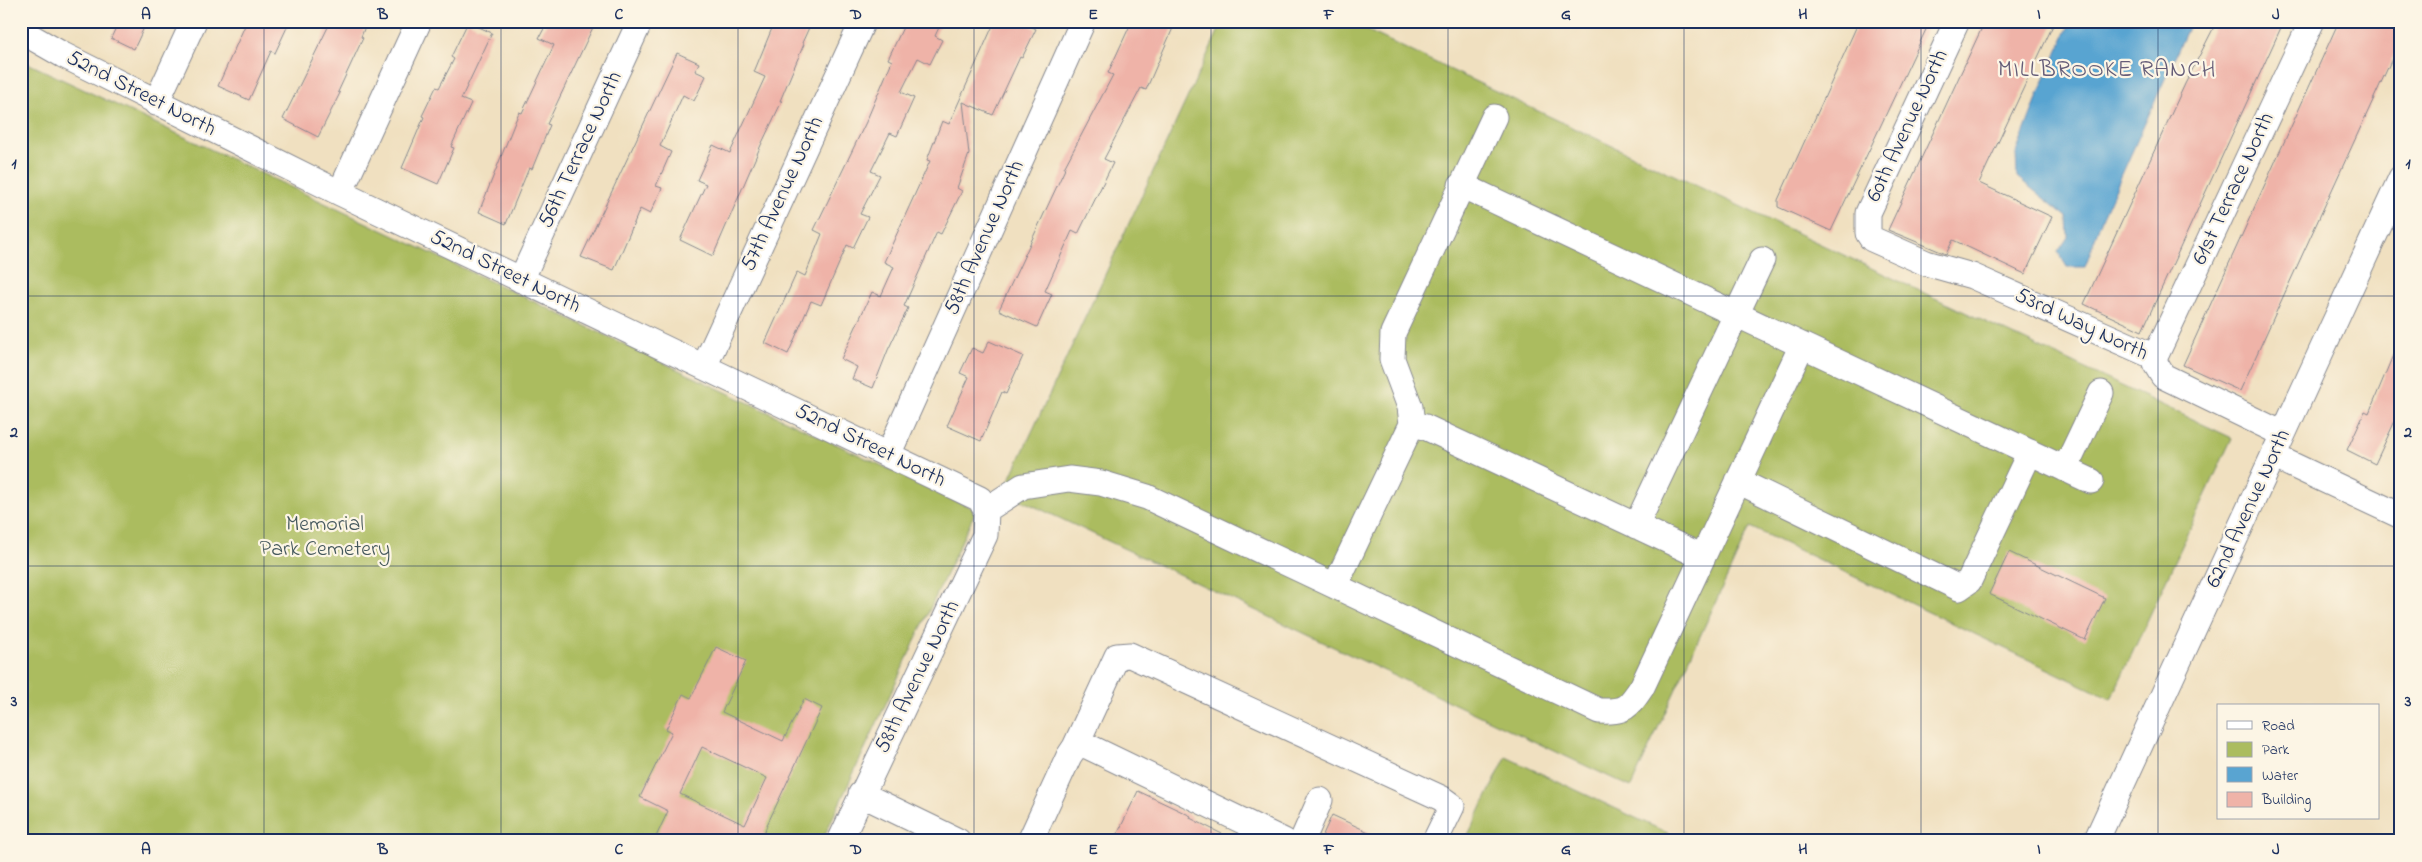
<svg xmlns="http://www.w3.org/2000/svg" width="2422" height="862" font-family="'Indie Flower',sans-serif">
<rect width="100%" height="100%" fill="#fcf5e5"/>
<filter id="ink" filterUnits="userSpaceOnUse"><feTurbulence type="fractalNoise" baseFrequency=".02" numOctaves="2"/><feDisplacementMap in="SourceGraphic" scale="10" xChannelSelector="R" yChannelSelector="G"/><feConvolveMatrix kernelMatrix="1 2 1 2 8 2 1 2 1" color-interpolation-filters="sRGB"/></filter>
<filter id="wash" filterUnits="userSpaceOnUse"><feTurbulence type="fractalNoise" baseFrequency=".0096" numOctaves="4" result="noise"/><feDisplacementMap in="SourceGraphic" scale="20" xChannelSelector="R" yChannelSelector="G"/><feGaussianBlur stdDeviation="1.12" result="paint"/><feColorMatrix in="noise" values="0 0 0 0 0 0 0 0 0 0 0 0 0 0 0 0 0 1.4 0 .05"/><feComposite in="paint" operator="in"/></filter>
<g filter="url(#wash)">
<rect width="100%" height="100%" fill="#f0e0c0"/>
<path fill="#abbc5f" stroke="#63765e" d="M1223 21H1347L2232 438 2111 699 1750 527 1631 787 1004 492Z
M21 60 976 510 822 841H21Z
M1506 757 1674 836 1675 841H1465Z"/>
<path fill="#59a4d1" stroke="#3a6a98" d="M2071 21H2191L2101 221 2085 267H2067L2058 252 2068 237 2067 217 2017 177 2016 153 2042 85Z"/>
<g id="blocks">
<path fill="#efb3a8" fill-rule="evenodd" d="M119 21H147L134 49 111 38Z
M247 21H290L275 53 271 51 249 100 218 86Z
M331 21H367L361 37 363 38 338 92 340 93 318 137 283 119Z
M548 21H596L547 124 550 125 532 169 529 168 506 224 479 212 519 112 522 113 554 45 539 38Z
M775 21H812L802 43 804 44 780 101H782L761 145 713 256 680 240 706 184 697 180 713 145 730 153 765 77 754 72Z
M906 21H942L935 36 942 40 930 64 918 58 901 92 914 98 897 136 890 133 871 171 880 175 860 214 868 217 853 248 847 245 821 305 811 301 788 354 765 343 797 272 805 276 822 234 814 230 866 122 892 61 888 59Z
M995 21H1021L1036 29 1022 58 1020 57 993 115 963 102 969 154 957 188 962 191 941 234 937 232 904 306 908 308 888 350 873 388 852 379 857 367 841 359 872 292 881 296 894 267 884 262 930 161 927 160 942 121 949 124Z
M1132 21H1176L1146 90 1141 88 1104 159 1113 163 1078 234 1072 231 1045 291 1052 294 1037 327 999 310 1065 169 1064 168 1113 75 1108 73Z
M1859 21H1930L1831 231 1778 207V200Z
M1985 21H2055L1979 183 2052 217 2025 274 1953 240 1946 254 1888 230Z
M2217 21H2284L2142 331 2084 304 2185 84Z
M2339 21H2401V39L2240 391 2183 365Z
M468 22 492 33 461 99 471 103 451 147 454 148 438 184 402 168 424 117 422 116 436 87 439 88 454 59 451 57Z
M677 53 699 63 695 71 706 76 694 101 683 95 660 146 671 152 656 186 662 188 650 214 640 209 614 270 581 257Z
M2401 336V408L2375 464 2347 450 2365 411 2369 413Z
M989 341 1023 356 1006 394 1002 392 981 441 947 426 969 377 960 373 972 348 983 353Z
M2009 552 2105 598 2085 640 1989 594Z
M716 647 746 661 722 712 783 741 804 699 822 708 767 825 764 834 779 841H654L668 811 640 797 672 732 666 729 683 694 691 698ZM702 747 767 778 745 825 680 794Z
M1138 791 1191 816 1190 818 1236 841H1130L1117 835Z
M1332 815 1388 841H1320Z"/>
</g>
</g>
<g filter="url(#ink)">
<use href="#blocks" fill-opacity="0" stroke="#86888f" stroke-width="1"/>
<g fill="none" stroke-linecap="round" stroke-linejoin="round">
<g stroke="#86888f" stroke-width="27">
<path id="minor" d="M1957 21 1868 213V233L1872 239 1926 263 1972 276 2155 357
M21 31 63 55 340 193 980 499 986 510
M156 103 194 21
M1461 185 2091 481
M340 193 419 21
M521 280 640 21
M704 367 863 21
M1412 424 1425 427 1703 557
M2283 434 2163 376 2155 363V357L2312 21
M888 455 1083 21
M2273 456 2401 516
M2065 469 2101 393
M1738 481 1959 588 1969 581 2030 452
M986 510 1023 486 1069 479 1101 483 1147 497 1599 711C1625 712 1628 708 1642 687L1802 345
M1636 526 1762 260
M1335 586 1412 424 1410 407 1392 359 1393 333 1494 117
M1075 747 1117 656 1130 655 1441 798 1452 806 1435 841
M861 794 958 841
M840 841 985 535 986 510
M1030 841 1069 756 1075 747 1085 745 1284 841
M1302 841 1320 800
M2096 841 2401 178"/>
</g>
<use href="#minor" stroke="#fff" stroke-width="25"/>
</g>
</g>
<path fill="none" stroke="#1b2f5e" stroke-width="1" stroke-opacity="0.55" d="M264 21V841M501 21V841M738 21V841M974 21V841M1211 21V841M1448 21V841M1684 21V841M1921 21V841M2158 21V841M21 296H2401M21 566H2401"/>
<g text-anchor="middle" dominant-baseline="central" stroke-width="4.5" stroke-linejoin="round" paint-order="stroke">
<g font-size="22" fill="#1b2f5e" stroke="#fcf5e5">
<text transform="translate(141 94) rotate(27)">52nd Street North</text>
<text transform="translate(1908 126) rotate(-65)">60th Avenue North</text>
<text transform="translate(581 150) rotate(-65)">56th Terrace North</text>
<text transform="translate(2234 189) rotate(-65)">61st Terrace North</text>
<text transform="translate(783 194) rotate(-65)">57th Avenue North</text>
<text transform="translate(985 238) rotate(-66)">58th Avenue North</text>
<text transform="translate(505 272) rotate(26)">52nd Street North</text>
<text transform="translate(2081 325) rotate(25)">53rd Way North</text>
<text transform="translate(870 446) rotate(26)">52nd Street North</text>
<text transform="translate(2249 509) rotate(-65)">62nd Avenue North</text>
<text transform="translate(918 677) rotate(-64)">58th Avenue North</text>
</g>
<g font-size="22" fill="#46595e" stroke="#fcf5e5">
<text x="325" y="525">Memorial<tspan x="325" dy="25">Park Cemetery</tspan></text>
</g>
<g font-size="24" letter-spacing="1" fill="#655d78" stroke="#fcf5e5">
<text x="2107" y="70">MILLBROOKE RANCH</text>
</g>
</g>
<rect width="2422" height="862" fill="none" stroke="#fcf5e5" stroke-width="55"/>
<rect x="2217" y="704" width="162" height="115" fill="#fcf5e5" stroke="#a2a6af"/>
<rect x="2227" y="721" width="25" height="8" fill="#ffffff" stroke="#a2a6af"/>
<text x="2262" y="730" font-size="15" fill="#1b2f5e">Road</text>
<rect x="2227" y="742" width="25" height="15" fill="#abbc5f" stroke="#a2a6af"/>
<text x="2262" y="754" font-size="15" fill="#1b2f5e">Park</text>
<rect x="2227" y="767" width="25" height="15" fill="#59a4d1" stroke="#a2a6af"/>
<text x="2262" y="780" font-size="15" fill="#1b2f5e">Water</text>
<rect x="2227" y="792" width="25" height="15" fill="#efb3a8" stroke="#a2a6af"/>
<text x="2262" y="804" font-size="15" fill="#1b2f5e">Building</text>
<rect x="28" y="28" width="2366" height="806" fill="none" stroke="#1b2f5e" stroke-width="2"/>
<g font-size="16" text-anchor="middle" font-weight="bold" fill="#1b2f5e">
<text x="146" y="19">A</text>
<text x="383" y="19">B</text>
<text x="619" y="19">C</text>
<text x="856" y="19">D</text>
<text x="1093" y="19">E</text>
<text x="1329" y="19">F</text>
<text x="1566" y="19">G</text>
<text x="1803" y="19">H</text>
<text x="2039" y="19">I</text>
<text x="2276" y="19">J</text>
<text x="14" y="168">1</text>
<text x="2408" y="168">1</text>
<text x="14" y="437">2</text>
<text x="2408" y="437">2</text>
<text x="14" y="706">3</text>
<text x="2408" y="706">3</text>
<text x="146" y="854">A</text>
<text x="383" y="854">B</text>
<text x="619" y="854">C</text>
<text x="856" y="854">D</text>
<text x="1093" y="854">E</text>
<text x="1329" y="854">F</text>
<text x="1566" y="854">G</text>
<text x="1803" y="854">H</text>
<text x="2039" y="854">I</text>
<text x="2276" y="854">J</text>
</g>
</svg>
